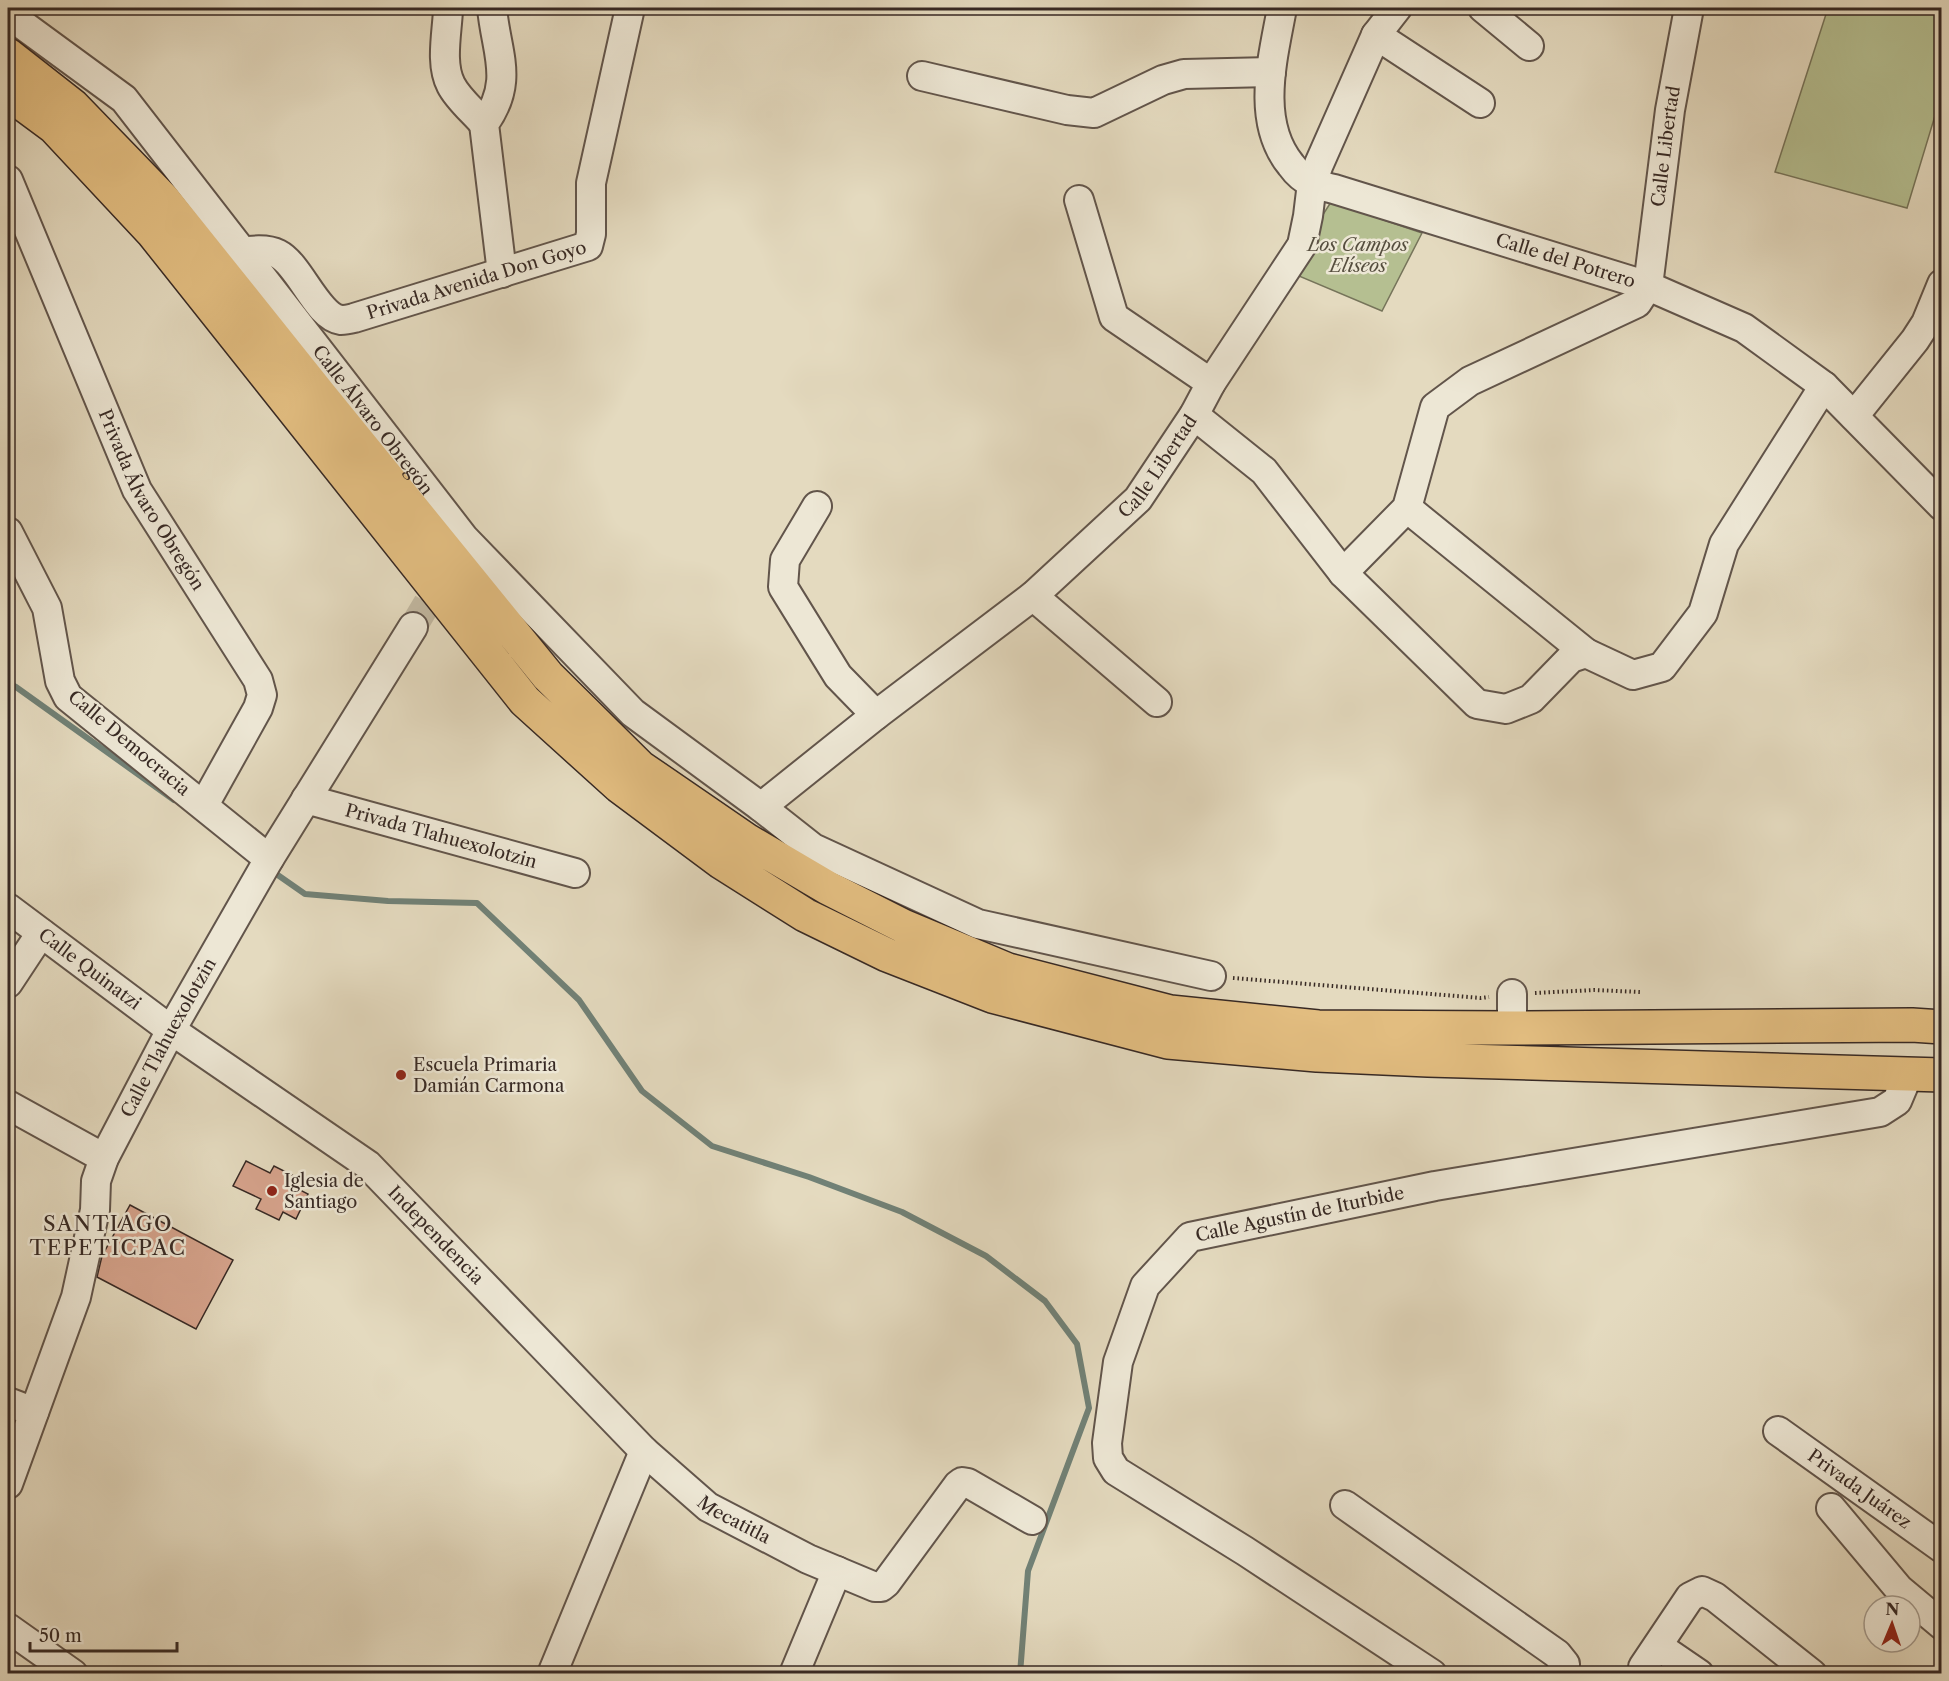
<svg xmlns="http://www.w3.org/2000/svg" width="1949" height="1681" font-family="'Libre Caslon Text',serif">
<rect width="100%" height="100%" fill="#e4dabf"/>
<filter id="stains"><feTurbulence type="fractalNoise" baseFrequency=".00333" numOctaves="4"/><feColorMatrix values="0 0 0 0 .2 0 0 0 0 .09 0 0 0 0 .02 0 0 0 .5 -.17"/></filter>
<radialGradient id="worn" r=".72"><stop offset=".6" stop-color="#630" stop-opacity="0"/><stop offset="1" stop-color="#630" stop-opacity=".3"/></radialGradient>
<path fill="#b5bf91" stroke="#76745a" stroke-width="1.5" d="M1828 8H1941V96L1907 208 1775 172Z
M1331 202 1422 233 1382 311 1287 271Z"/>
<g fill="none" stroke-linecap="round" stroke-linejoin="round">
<path stroke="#718176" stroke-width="6" d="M8 683 16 687 174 800
M272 871 305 894 388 901 477 903 579 1000 642 1091 712 1146 809 1177 902 1212 986 1256 1045 1301 1077 1344 1089 1408 1028 1571 1020 1674"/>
</g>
<path fill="#d6a38c" stroke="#372924" stroke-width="1.5" d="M246 1161 270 1173 274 1166 298 1178 294 1187 308 1194 296 1219 283 1212 279 1220 256 1209 261 1199 233 1186Z
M130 1205 233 1260 196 1329 97 1277 102 1256Z"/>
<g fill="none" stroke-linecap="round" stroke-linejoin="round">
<path stroke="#c1b7a0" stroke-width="28" stroke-dasharray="28 14" stroke-linecap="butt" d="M413 627 446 572"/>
<g stroke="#62554b" stroke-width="32">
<g id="minor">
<path d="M492 8C496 53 515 81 484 124L502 273"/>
<path id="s1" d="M1282 8C1273 58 1255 121 1291 165 1296 172 1303 179 1312 183 1318 186 1327 187 1334 189L1648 286 1744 328 1824 386 1942 506"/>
<path d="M1483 8 1529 46"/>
<path d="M448 10C447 33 440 64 451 85 458 99 474 112 484 124"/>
<path id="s2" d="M8 14 124 99 464 538 633 713 761 807 813 848 978 924 1211 976"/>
<path d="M1376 35 1480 103"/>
<path d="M922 76 1067 110 1094 113 1163 80 1184 74 1271 72"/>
<path id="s3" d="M8 180 137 490 258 680 262 695 258 708 204 805"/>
<path d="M1079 200 1114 317 1211 383"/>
<path id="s4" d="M227 253C242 252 264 247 278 254 300 265 317 317 341 320 345 320 350 319 354 318L588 246 591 234V183L630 8"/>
<path d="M1194 415 1264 471 1343 573 1477 704 1506 709 1531 699 1571 658 1586 653 1633 675 1662 667 1703 613 1724 544 1824 386"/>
<path d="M1854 416 1915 340 1926 323 1942 284"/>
<path d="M817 506 785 560 783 587 838 676 876 715"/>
<path d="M1407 508 1586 653"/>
<path d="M8 532 47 608 60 681 68 697 269 859"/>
<path id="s5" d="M1343 573 1407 508 1435 407 1470 381 1637 303 1648 286 1670 110 1689 8"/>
<path d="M1033 596 1157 702"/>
<path id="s6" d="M306 799 575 873"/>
<path id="s7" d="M761 807 876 715 1033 596 1138 499 1194 415 1211 383 1302 245 1308 216 1312 183 1319 164 1376 35 1397 8"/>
<path id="s8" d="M8 908 171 1030 368 1165 644 1451 708 1507 808 1559 875 1587H881L886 1583 958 1485 962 1482 968 1483 1032 1520"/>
<path d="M8 983 41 933"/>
<path d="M1512 1028V994"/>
<path d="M8 1105 104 1158"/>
<path d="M8 1402 34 1412"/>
<path id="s9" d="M1778 1431 1942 1548"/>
<path id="s10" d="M8 1484 76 1297 95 1210 96 1181 104 1158 171 1030 269 859 413 627"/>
<path d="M1345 1505 1557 1654 1565 1664 1564 1674"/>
<path d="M1831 1508 1899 1589 1942 1625"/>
<path d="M8 1628 73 1674"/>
<path d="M1658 1646 1699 1674"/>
<path d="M1643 1667 1690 1597 1702 1591 1715 1597 1812 1674"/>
<path d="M552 1674 644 1451"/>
<path d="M794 1674 837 1571"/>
<path id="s11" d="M1432 1674 1245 1551 1116 1471 1108 1458 1107 1443 1118 1362 1145 1286 1190 1237 1435 1186 1880 1112 1897 1101 1908 1075"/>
</g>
</g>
<g stroke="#372924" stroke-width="36">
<path id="highway" d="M8 55 73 106 164 200 320 395 548 676 640 767 748 841 828 888 903 926 1008 970 1170 1012 1318 1027 1512 1028 1912 1025 1942 1027
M8 93 54 127 153 233 525 701 619 786 721 862 805 915 887 955 992 996 1168 1042 1317 1055 1428 1060 1942 1075"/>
</g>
<path stroke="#372924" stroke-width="4" stroke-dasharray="1.5 3" stroke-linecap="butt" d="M1233 978 1481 998 1489 997
M1535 993 1594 990 1640 992"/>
<use href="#minor" stroke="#ede7d5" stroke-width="28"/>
<use href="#highway" stroke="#e2bd80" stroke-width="33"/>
</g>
<g fill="#8f2418" stroke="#ede7d5" stroke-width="2">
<circle cx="401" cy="1075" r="6"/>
<circle cx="272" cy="1191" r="6"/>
</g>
<g text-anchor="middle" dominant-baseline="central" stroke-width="5" stroke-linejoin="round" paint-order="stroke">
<g font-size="18" fill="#372924" stroke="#ede7d5">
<text stroke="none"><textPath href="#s5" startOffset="585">Calle Libertad</textPath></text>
<text stroke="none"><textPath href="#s1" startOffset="456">Calle del Potrero</textPath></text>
<text stroke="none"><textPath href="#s4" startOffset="286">Privada Avenida Don Goyo</textPath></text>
<text stroke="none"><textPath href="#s2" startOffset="550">Calle Álvaro Obregón</textPath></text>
<text stroke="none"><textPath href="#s7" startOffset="525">Calle Libertad</textPath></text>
<text stroke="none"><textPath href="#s3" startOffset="351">Privada Álvaro Obregón</textPath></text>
<text transform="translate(129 743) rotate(40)">Calle Democracia</text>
<text stroke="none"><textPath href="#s6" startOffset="140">Privada Tlahuexolotzin</textPath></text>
<text stroke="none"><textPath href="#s8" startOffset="102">Calle Quinatzi</textPath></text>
<text stroke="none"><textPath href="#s10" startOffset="478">Calle Tlahuexolotzin</textPath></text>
<text stroke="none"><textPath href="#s11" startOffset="747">Calle Agustín de Iturbide</textPath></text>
<text stroke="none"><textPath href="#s8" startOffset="540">Independencia</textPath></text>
<text stroke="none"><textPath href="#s9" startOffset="100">Privada Juárez</textPath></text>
<text stroke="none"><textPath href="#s8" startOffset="954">Mecatitla</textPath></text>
</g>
<g font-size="18" font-style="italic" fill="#564e3f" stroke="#ede7d5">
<text x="1358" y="245">Los Campos<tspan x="1358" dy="21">Elíseos</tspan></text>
</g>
<g font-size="18" fill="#372924" stroke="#ede7d5" text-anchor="start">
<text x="413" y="1065">Escuela Primaria<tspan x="413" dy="21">Damián Carmona</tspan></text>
<text x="284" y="1181">Iglesia de<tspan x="284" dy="21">Santiago</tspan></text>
</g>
<g font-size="21" letter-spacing="1.5" fill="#372924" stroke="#ede7d5">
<text x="108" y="1223">SANTIAGO<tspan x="108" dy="24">TEPETICPAC</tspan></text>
</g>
</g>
<rect width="1949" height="1681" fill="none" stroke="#e4dabf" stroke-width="30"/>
<rect x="9" y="9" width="1931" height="1663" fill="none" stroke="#372924" stroke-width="3"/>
<rect x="15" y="15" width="1919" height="1651" fill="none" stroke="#372924" stroke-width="1.5"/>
<g transform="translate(1892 1624) rotate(2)"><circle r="28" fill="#ede7d5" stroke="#a49b8e" stroke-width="1.5"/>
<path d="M0-4.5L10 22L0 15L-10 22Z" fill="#8f2418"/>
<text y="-9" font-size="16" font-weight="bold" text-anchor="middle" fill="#372924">N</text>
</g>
<path d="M30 1642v9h147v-9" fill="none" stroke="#372924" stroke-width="3"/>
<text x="39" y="1642" font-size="18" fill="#372924" stroke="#ede7d5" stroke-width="4.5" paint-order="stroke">50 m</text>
<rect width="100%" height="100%" filter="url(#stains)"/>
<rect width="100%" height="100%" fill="url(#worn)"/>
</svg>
